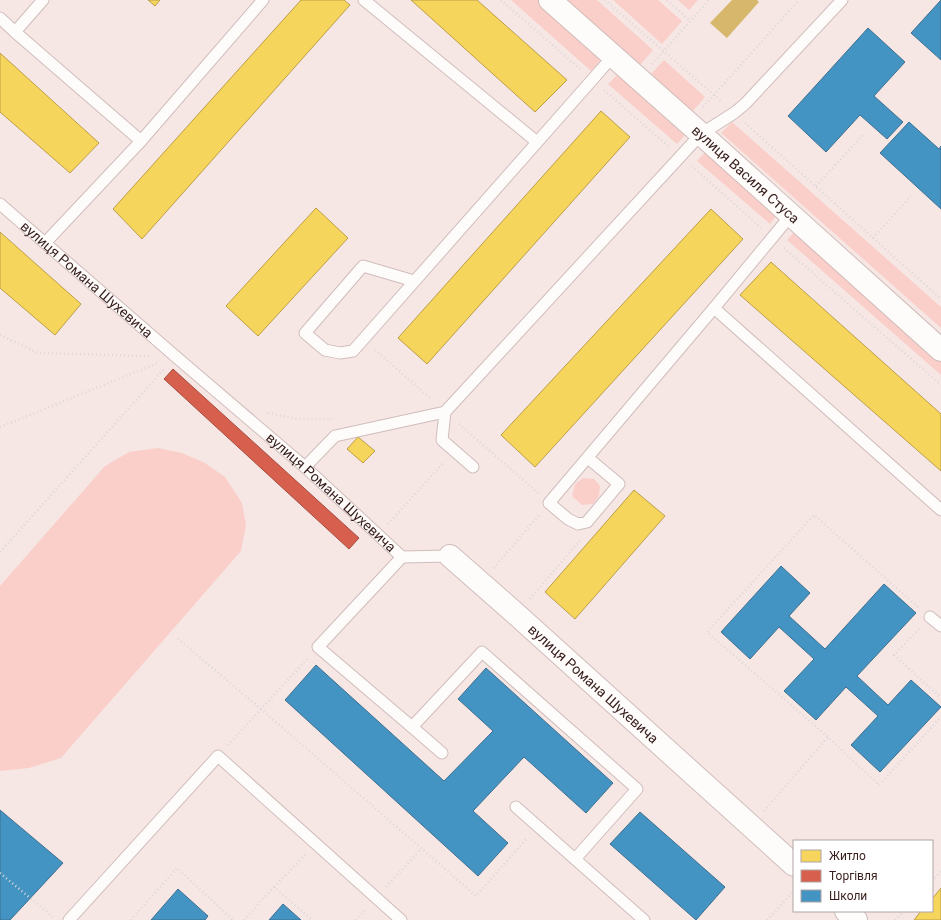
<svg xmlns="http://www.w3.org/2000/svg" width="941" height="920" font-family="Roboto,sans-serif">
<rect width="100%" height="100%" fill="#f6e7e5"/>
<path fill="#facfc9" d="M511 0H541L604 56 591 71Z
M566 0H597L653 50 640 65Z
M613 0H658L682 21 662 44Z
M678 0H698L689 10Z
M664 60 705 97 692 112 650 75Z
M620 72 687 133 677 144 608 84Z
M732 122 941 307V328L721 133Z
M706 151 778 214 770 224 697 161Z
M794 232 941 362V375L787 240Z
M158 448 182 453 205 463 225 477 242 503 246 525 241 551 61 758 29 768 0 771V586L105 466 129 452Z
M583 478 594 479 600 486 599 496 593 504 582 505 572 496 575 484Z"/>
<path fill="#d6b76c" d="M732 0H757L759 2 727 38 710 23Z"/>
<path fill="#f6d55c" stroke="#bc9e48" d="M148 0H160L155 6Z
M301 0H344L350 5 142 239 113 209Z
M411 0H477L567 80 535 112Z
M0 53 99 143 70 173 0 112Z
M601 111 630 137 427 364 398 338Z
M316 208 348 238 258 336 226 306Z
M711 209 743 239 535 467 501 435Z
M0 232 81 304 55 335 0 288Z
M771 262 941 414V471L740 295Z
M358 437 375 451 363 463 347 449Z
M634 490 665 516 575 619 545 592Z
M941 888V920H914L921 911H932V899Z"/>
<path fill="#d6604d" stroke="#a64c3e" d="M173 369 359 538 349 549 164 379Z"/>
<path fill="#4393c3" stroke="#3f7090" d="M941 0V60L911 33Z
M868 28 905 62 874 96 903 122 887 139 860 115 826 152 788 116Z
M909 122 939 149 941 146V209L880 153Z
M781 566 810 593 789 616 825 649 884 584 916 613 857 676 888 705 911 680 941 707 880 772 851 745 878 716 846 687 816 720 784 691 814 659 779 627 750 659 721 632Z
M316 665 444 781 493 731 458 699 486 668 613 783 586 813 524 757 473 811 508 843 478 876 285 700Z
M0 810 63 863 10 920H0Z
M640 812 725 887 696 920 610 844Z
M178 889 208 916 205 920H151Z
M283 904 301 920H269Z"/>
<g fill="none" stroke-linecap="round" stroke-linejoin="round">
<g stroke="#d0bdba" stroke-width="13">
<g id="lane">
<path d="M364 0 537 142"/>
<path d="M0 18 15 32 141 141"/>
<path d="M15 32 43 0"/>
<path id="s1" d="M0 204 175 356 305 467 402 557 450 556"/>
<path d="M45 243 141 141 263 0"/>
<path d="M414 281 363 266 305 333 325 350 340 353 353 351 592 80 613 56"/>
<path d="M714 308 941 510"/>
<path d="M445 412 442 440 473 467"/>
<path d="M588 458 619 484 587 522 578 524 568 519 549 503 714 308 791 215"/>
<path d="M305 467 335 436 445 412 701 134 734 113 745 104 842 0"/>
<path d="M402 557 318 647 412 727"/>
<path d="M930 617 941 626"/>
<path d="M442 753 412 727 482 652 637 789 575 859"/>
<path d="M516 807 644 920"/>
<path d="M69 920 218 756 401 920"/>
</g>
</g>
<g stroke="#d0bdba" stroke-width="24">
<g id="street">
<path id="s2" d="M550 0 701 134 941 350"/>
<path id="s3" d="M450 556 516 614 794 865"/>
<path d="M846 911 856 920"/>
</g>
</g>
<path stroke="#dcd7d7" stroke-width="2.5" stroke-dasharray="1 3" stroke-linecap="butt" d="M501 0 581 70
M605 0 722 102
M667 0 690 21
M652 64 709 0
M604 90 668 146
M703 107 799 0
M745 123 941 299
M692 166 761 228
M816 186 864 134
M873 238 911 196
M784 248 941 385
M0 335 38 353 149 356
M375 350 430 398
M268 413 297 419H332
M459 424 538 493
M0 427 158 363
M388 524 444 462
M0 552 164 369
M494 568 539 515
M530 599 581 539
M918 607 814 515 707 632 828 737 879 785 941 717
M919 629 894 655 941 698
M178 639 261 709 476 896 527 838
M228 745 307 659
M764 811 828 737
M0 873 53 917
M932 881 941 871
M274 887 306 854
M386 887 421 849
M131 920 177 868 233 920
M244 920 274 887 312 920
M356 920 365 910
M767 920 794 891
M895 920 904 911"/>
<use href="#lane" stroke="#fefbfb" stroke-width="11"/>
<use href="#street" stroke="#fefbfb" stroke-width="22"/>
</g>
<g text-anchor="middle" dominant-baseline="central" stroke-width="4" stroke-linejoin="round" paint-order="stroke">
<g font-size="14" fill="#361d1a" stroke="#fff">
<text stroke="none"><textPath href="#s2" startOffset="262">вулиця Василя Стуса</textPath></text>
<text stroke="none"><textPath href="#s1" startOffset="115">вулиця Романа Шухевича</textPath></text>
<text stroke="none"><textPath href="#s1" startOffset="439">вулиця Романа Шухевича</textPath></text>
<text stroke="none"><textPath href="#s3" startOffset="192">вулиця Романа Шухевича</textPath></text>
</g>
</g>
<rect x="793" y="840" width="140" height="72" fill="#ffffff" stroke="#afa5a3"/>
<rect x="801" y="850" width="20" height="12" fill="#f6d55c" stroke="#afa5a3"/>
<text x="829" y="860" font-size="12" fill="#361d1a">Житло</text>
<rect x="801" y="870" width="20" height="12" fill="#d6604d" stroke="#afa5a3"/>
<text x="829" y="880" font-size="12" fill="#361d1a">Торгівля</text>
<rect x="801" y="890" width="20" height="12" fill="#4393c3" stroke="#afa5a3"/>
<text x="829" y="900" font-size="12" fill="#361d1a">Школи</text>
</svg>
